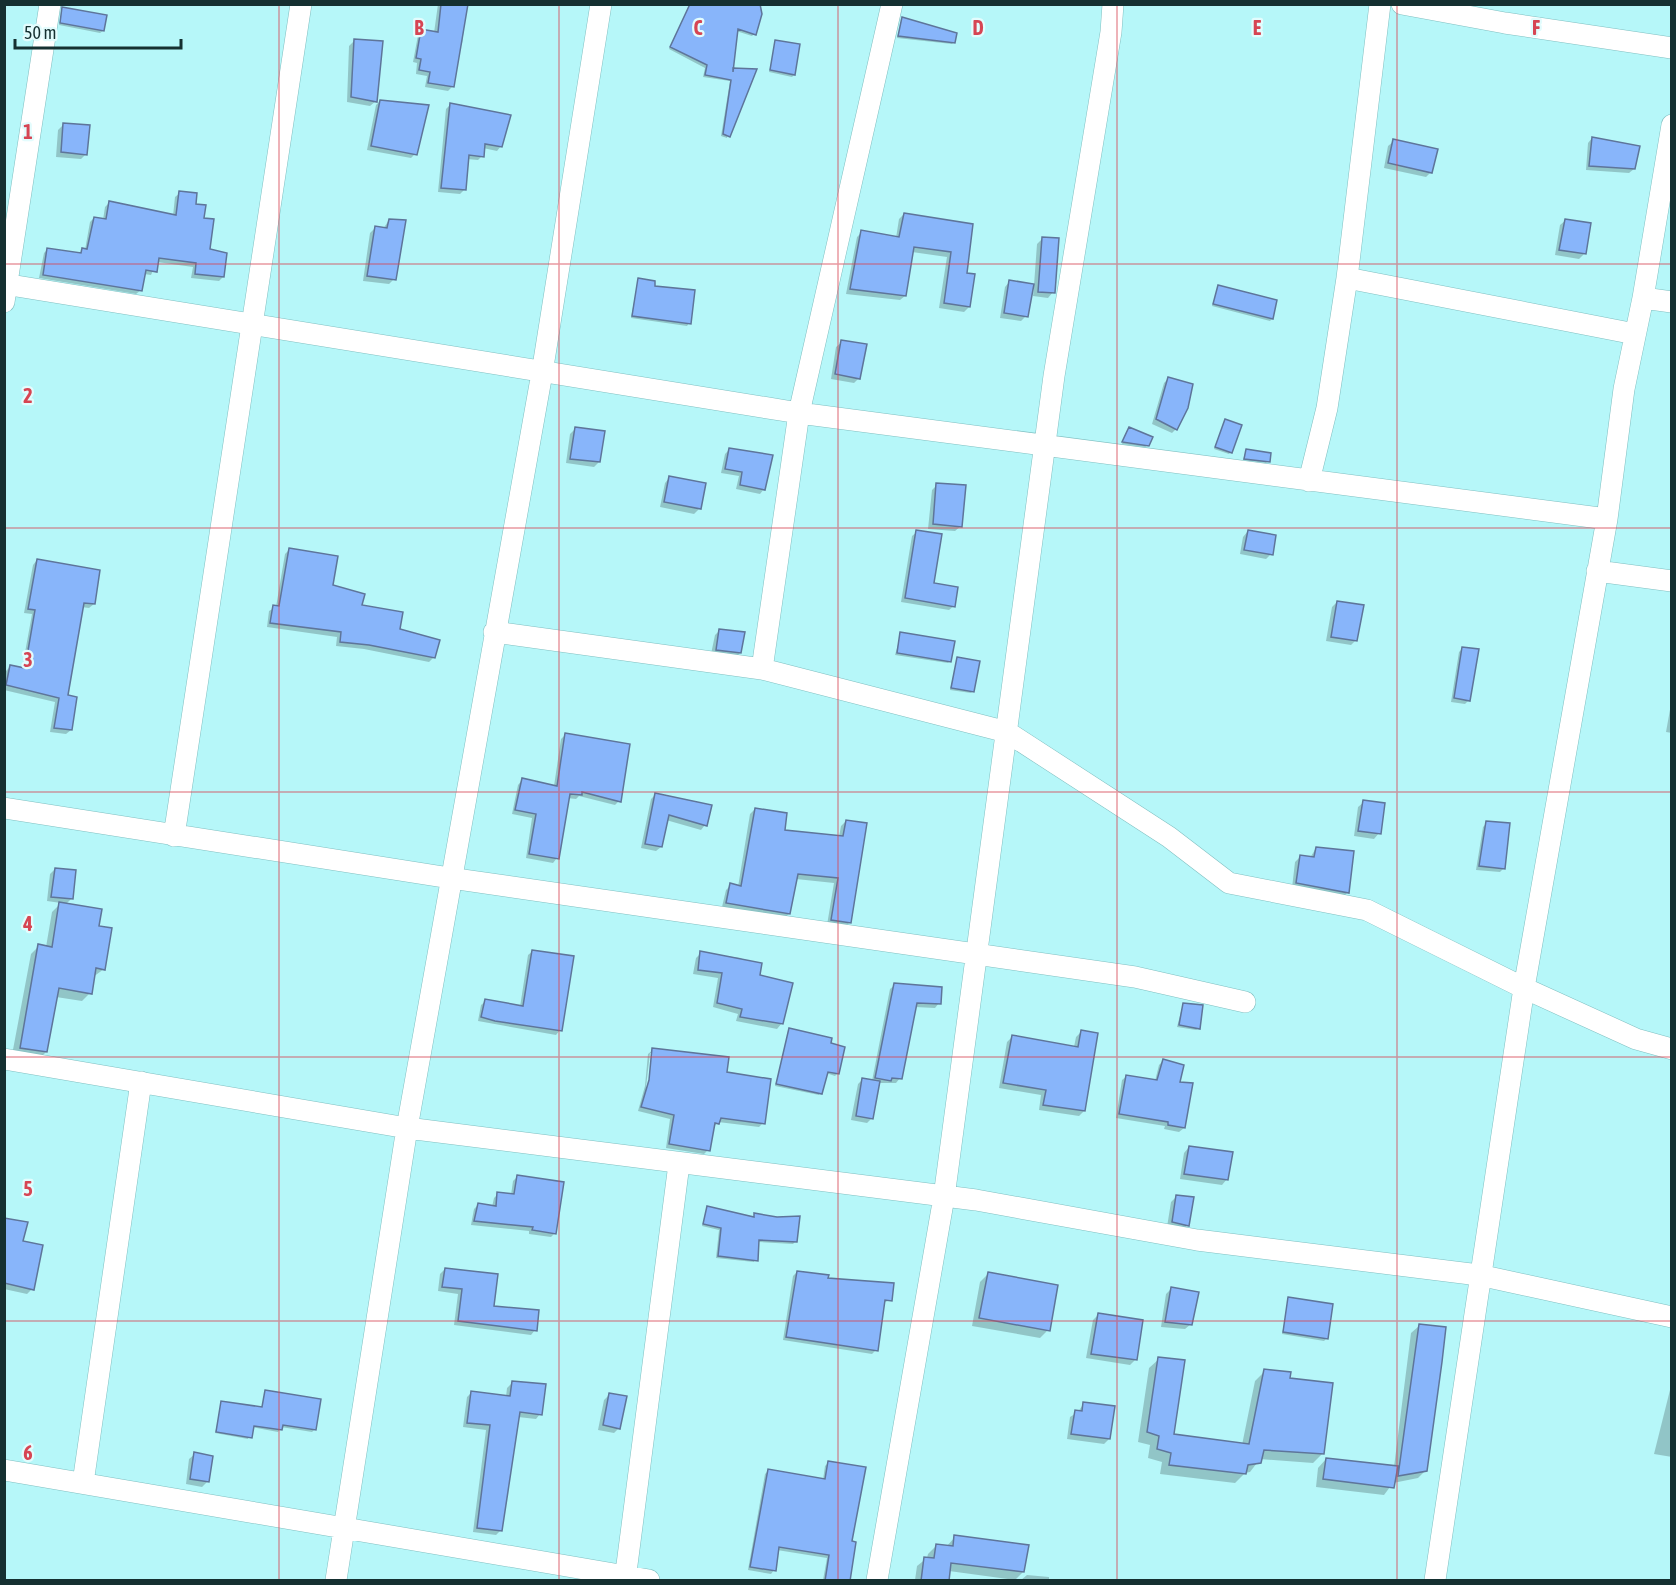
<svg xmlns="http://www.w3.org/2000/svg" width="1676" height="1585" font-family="'Asap Condensed',sans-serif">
<rect width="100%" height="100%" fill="#b6f7f9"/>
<path fill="#0003" fill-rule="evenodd" d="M438 4H467L462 44 459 48 452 87 448 91 425 87 427 76 416 74 417 63 413 62 418 35 422 31 434 33Z
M690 4H726L754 34 752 36 736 31 727 138 721 136 730 81 703 77 705 68 669 49Z
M63 9 103 31 100 33 59 25Z
M902 19 954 42 952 44 897 38Z
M354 41 376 101 370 106 347 102 349 46Z
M776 42 794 75 792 77 769 72Z
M380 101 415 154 411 158 367 150 376 105Z
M450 105 501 146 497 151 483 148 482 156 478 160 467 159 465 189 460 194 438 192 446 109Z
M64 124 86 154 81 159 56 157 58 130Z
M1592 138 1634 169 1629 173 1586 170 1588 143Z
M1394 141 1431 172 1426 177 1384 168 1388 146Z
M180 193 194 205 203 219 208 250 223 277 219 281 191 278 193 267 157 262 151 275 144 274 141 290 136 294 39 278 44 253 48 249 78 254 85 250 90 222 94 218 103 220 105 207 109 203 173 216 175 197Z
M904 214 972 225 965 274 969 307 964 312 939 308 947 257 912 252 905 296 900 300 846 294 857 237 862 232 896 238 899 219Z
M389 220 394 279 389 284 363 281 370 233 375 228 383 229Z
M1566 220 1584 254 1579 259 1555 255 1560 225Z
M1042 239 1053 292 1048 298 1033 296 1034 287 1032 286 1026 316 1021 321 1000 318 1005 287 1010 281 1034 285 1037 244Z
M638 280 653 287 689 323 687 326 631 318Z
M1218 287 1276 301 1272 319 1270 321 1212 306Z
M842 342 859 378 854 383 831 379 836 347Z
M1168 379 1176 429 1172 433 1152 424 1164 383Z
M1225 421 1231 452 1229 454 1214 449Z
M1129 428 1148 445 1145 447 1122 444Z
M575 429 599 462 594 467 566 463 570 434Z
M729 450 764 489 760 494 736 489 739 476 721 473 725 454Z
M1246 450 1268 461 1266 463 1243 460Z
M670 477 699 509 694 514 660 507 665 483Z
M937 485 961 526 955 531 928 529 932 490Z
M1248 531 1271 554 1266 559 1240 554 1243 537Z
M917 532 932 584 954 606 949 610 901 602 912 536Z
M289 550 331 586 434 657 429 662 364 649 336 646 337 637 267 627 269 611 276 607 285 554Z
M37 560 94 604 89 608 81 607 66 697 71 730 66 734 50 732 55 702 4 690 6 671 10 667 22 669 32 614 24 613 33 565Z
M1337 602 1356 640 1351 645 1326 641 1332 607Z
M720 630 740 653 735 658 711 654 715 635Z
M901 634 950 661 948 663 895 655Z
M1462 649 1469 700 1465 704 1451 702 1459 652Z
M957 659 973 691 971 693 950 690Z
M1671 704H1672V733L1666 732Z
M566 734 619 801 615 805 579 796 576 799 567 798 557 858 553 863 526 858 532 818 512 814 518 785 522 780 554 786 561 739Z
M656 794 705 825 701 830 666 820 661 847 656 851 641 848 651 799Z
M1364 802 1379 833 1374 839 1354 836 1358 807Z
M755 809 783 831 839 837 841 826 846 821 850 922 845 927 827 925 834 883 796 879 789 914 784 918 722 907 726 890 731 885 738 887 750 814Z
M1487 823 1504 868 1500 872 1476 870 1483 827Z
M1316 848 1352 853 1347 893 1342 898 1292 888 1295 862 1300 857 1310 858Z
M55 869 72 898 65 905 98 927 104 969 93 977 90 993 82 1001 56 997 46 1052 38 1060 12 1055 31 954 39 946 46 947 52 912 61 903 47 901 50 874Z
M533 951 560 1030 556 1035 478 1021 481 1005 486 1001 520 1007 528 955Z
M701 953 741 958 758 977 782 1023 777 1029 736 1021 738 1014 713 1007 718 978 693 974 696 958Z
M895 985 939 1003 935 1008 915 1007 900 1078 896 1083H878L872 1118 867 1123 851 1120 858 1084 863 1079 872 1081 890 989Z
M1183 1004 1199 1028 1196 1030 1177 1027Z
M790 1030 837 1074 835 1076 826 1073 819 1095 775 1086Z
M1081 1032 1084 1111 1079 1116 1039 1110 1041 1095 999 1088 1007 1042 1012 1037 1074 1047 1076 1037Z
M653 1050 725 1074 763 1123 759 1127 718 1122 713 1128 708 1150 704 1154 666 1148 670 1119 638 1111 645 1086 648 1054ZM650 1053H653L649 1088 646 1087Z
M1163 1061 1178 1083 1184 1128 1179 1132 1164 1129 1165 1126 1116 1118 1122 1080 1127 1076 1155 1081 1159 1065Z
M1189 1147 1227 1179 1222 1185 1180 1179 1184 1153Z
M517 1177 555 1233 551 1237 529 1234V1231L471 1225 474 1209 478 1205 492 1207 494 1198 498 1194 511 1195 513 1181Z
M1177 1196 1188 1225 1182 1230 1167 1227 1171 1202Z
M708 1207 752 1218 755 1215 795 1242 793 1244 758 1242 754 1262 716 1258 719 1230 702 1226Z
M4 1219 22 1242 32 1289 27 1294 4 1289Z
M445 1269 493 1307 535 1330 531 1335 454 1325 458 1294 438 1291 440 1274Z
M797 1272 890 1300 883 1303 876 1350 872 1354 783 1340 793 1276Z
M988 1274 1048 1330 1040 1338 972 1326 980 1282Z
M1171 1289 1191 1324 1185 1329 1161 1327 1166 1294Z
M1289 1299 1326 1339 1324 1341 1282 1334Z
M1098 1315 1141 1321 1135 1360 1130 1365 1086 1358 1093 1320Z
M1419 1326 1426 1470 1418 1478 1393 1483 1384 1495 1316 1487 1318 1468 1326 1459 1394 1467 1411 1333Z
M1159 1359 1173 1436 1242 1445 1255 1381 1265 1371 1288 1379 1323 1453 1313 1463 1260 1459 1250 1472 1245 1473 1235 1483 1160 1474 1162 1462 1148 1458 1150 1445 1138 1442 1149 1368Z
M1672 1382V1457L1654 1454Z
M512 1383 540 1414 536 1419 518 1417 501 1530 496 1535 473 1532 486 1430 463 1427 467 1397 472 1392 506 1397 507 1388Z
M266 1392 315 1429 312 1432 281 1427 278 1432 252 1427 248 1439 215 1433 222 1403 261 1409Z
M609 1395 619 1428 614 1433 598 1430 604 1400Z
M1084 1403 1109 1439 1104 1444 1067 1439 1070 1417 1078 1412Z
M195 1454 207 1482 202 1487 186 1484 189 1459Z
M828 1463 851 1543 848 1580H823L827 1558 777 1550 774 1570 771 1574 748 1570 765 1474 768 1471 823 1480 825 1466Z
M955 1537 1023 1572 1015 1580 949 1571 947 1580H915L917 1566 927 1558 928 1554 936 1546 946 1547Z
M1027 1575 1049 1577V1580H1021Z"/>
<path fill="#88b5fa" stroke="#5e759a" stroke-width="1.5" d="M441 4H468L454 87 428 83 430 72 419 70 421 59 416 58 421 29 438 32Z
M690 4H760L762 14 756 35 738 29 733 72V68L757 69 730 137 723 134 731 80 705 75 707 65 670 47Z
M62 7 107 15 104 31 60 23Z
M902 17 957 33 955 43 898 36Z
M354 39 383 41 377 102 351 97Z
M775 40 800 44 795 75 770 70Z
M380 100 429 105 417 155 371 146Z
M450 103 511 115 502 147 485 144 484 157 469 155 466 190 441 188Z
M63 123 90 125 87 155 61 152Z
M1592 137 1640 146 1635 169 1589 166Z
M1393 139 1438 149 1432 173 1388 163Z
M179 191 197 193 196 204 206 205 204 218 214 219 210 249 227 253 224 277 195 274 196 263 159 258 157 272 146 270 142 291 43 275 47 248 81 253 82 248 87 249 94 217 106 219 109 201 176 215Z
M904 213 973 224 967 273 975 274 970 307 944 303 951 252 914 247 906 296 850 289 861 230 899 237Z
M389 219 406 220 396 280 367 276 375 226 387 228Z
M1565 219 1591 223 1586 254 1559 250Z
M1042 237 1059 238 1055 293 1038 292Z
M638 278 655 281V286L695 290 691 324 632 316Z
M1009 280 1034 284 1028 317 1004 313Z
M1218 285 1277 300 1273 319 1213 304Z
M841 340 867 344 860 379 835 374Z
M1168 377 1193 384 1188 408 1177 430 1156 419Z
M1225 419 1242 425 1232 453 1215 447Z
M575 427 605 431 600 462 570 459Z
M1129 427 1153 437 1149 446 1122 442Z
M729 448 773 455 765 490 740 485 742 472 725 469Z
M1246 449 1271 453 1270 462 1244 459Z
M669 476 706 483 701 509 664 502Z
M936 483 966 485 962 527 933 524Z
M916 530 942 534 934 583 958 587 955 607 905 598Z
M1248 530 1276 535 1273 555 1244 550Z
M289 548 338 556 333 585 365 594 362 605 403 612 400 629 440 640 435 658 369 645 340 642 341 632 270 623 273 605 279 606Z
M37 559 100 570 95 604 84 603 68 695 77 697 72 730 54 728 59 698 6 685 10 665 25 668 35 610 28 609Z
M1337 601 1364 605 1357 641 1331 637Z
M719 629 745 632 741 653 716 650Z
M900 632 955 641 951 662 897 653Z
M1462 647 1479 649 1470 701 1454 698Z
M957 657 980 661 974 692 951 688Z
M565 733 630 744 621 802 582 792V795L570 794 559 859 529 854 536 814 515 810 522 778 557 786Z
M655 793 712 805 707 826 669 815 662 847 645 844Z
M1363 800 1385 803 1381 834 1358 831Z
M755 808 787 813 785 830 843 836 846 820 867 823 851 923 831 920 838 878 798 874 790 914 726 903 730 883 741 886Z
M1486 821 1510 823 1505 869 1479 866Z
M1316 847 1354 851 1349 893 1296 883 1300 855 1314 857Z
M55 868 76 870 73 899 51 897Z
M59 902 102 909 99 926 112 928 105 970 96 968 92 994 59 988 47 1052 20 1048 38 944 52 947Z
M532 950 574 956 562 1031 495 1021 481 1017 485 999 523 1006Z
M700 951 762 963 760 975 793 983 783 1024 740 1017 742 1009 717 1003 722 973 698 970Z
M894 983 942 987 941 1004 917 1003 902 1079 892 1078 891 1081 875 1078Z
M1183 1003 1203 1005 1200 1029 1179 1025Z
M789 1028 832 1038 831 1043 845 1047 839 1074 828 1072 822 1094 776 1084Z
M1081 1030 1098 1033 1085 1111 1043 1105 1046 1090 1003 1083 1012 1035 1078 1047Z
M652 1048 729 1057 727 1072 771 1079 765 1124 721 1118 719 1124 715 1123 710 1151 669 1144 674 1115 641 1107 649 1080Z
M1163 1059 1184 1065 1180 1082 1193 1083 1185 1128 1168 1125V1122L1119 1114 1126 1075 1157 1080Z
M862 1078 880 1081 873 1119 856 1116Z
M1189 1146 1233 1152 1228 1180 1184 1174Z
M517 1175 564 1182 556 1234 532 1230 533 1227 474 1221 478 1203 496 1206 497 1192 514 1194Z
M1176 1195 1194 1197 1189 1226 1172 1222Z
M707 1206 754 1217V1213L777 1217 800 1216 797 1242 759 1240 758 1261 718 1256 721 1228 703 1224Z
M4 1218 28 1222 23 1241 43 1245 34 1290 4 1283Z
M445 1268 498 1274 494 1306 539 1310 537 1331 458 1321 462 1289 442 1287Z
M797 1271 829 1275 828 1278 894 1283 892 1301 885 1300 878 1351 786 1337Z
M988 1272 1058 1285 1050 1331 979 1318Z
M1171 1287 1199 1292 1192 1325 1165 1322Z
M1288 1297 1333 1304 1328 1339 1283 1332Z
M1098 1313 1143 1320 1137 1360 1091 1354Z
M1419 1324 1446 1327 1442 1362 1427 1471 1398 1476Z
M1158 1357 1185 1360 1174 1434 1249 1444 1264 1369 1291 1372 1290 1378 1333 1383 1324 1454 1264 1450 1261 1463 1248 1465 1246 1474 1169 1465 1171 1453 1157 1449 1159 1436 1147 1432Z
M512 1381 546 1384 542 1415 520 1412 502 1531 477 1528 490 1425 467 1423 471 1391 510 1396Z
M265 1390 321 1399 316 1430 283 1425 282 1430 254 1426 252 1438 216 1432 221 1401 262 1407Z
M609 1393 627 1396 620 1429 603 1425Z
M1083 1402 1115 1406 1110 1439 1071 1434 1075 1410 1082 1411Z
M194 1452 213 1456 209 1482 190 1479Z
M1326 1458 1398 1466 1394 1488 1323 1479Z
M828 1461 866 1467 852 1541 856 1542 850 1581H825L829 1555 779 1547 776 1571 750 1567 768 1469 825 1479Z
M954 1535 1029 1545 1024 1572 951 1563 949 1581H921L924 1557 934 1558 936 1544 953 1546Z"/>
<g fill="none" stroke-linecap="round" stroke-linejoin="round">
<g stroke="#80bfc1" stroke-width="22">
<path id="minor" d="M1402 4 1505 23 1672 48
M1347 278 1380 4
M4 284 799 413 1607 519
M1643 298 1672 302
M4 302 50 4
M1309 481 1327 408 1347 278 1635 334
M1597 571 1672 581
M494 632 762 669 1007 732 1169 837 1229 883 1367 910 1524 988 1636 1039 1672 1049
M762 669 799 413 892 4
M4 808 450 878 1135 977 1245 1002
M174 836 301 4
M4 1059 407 1128 976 1200 1197 1240 1479 1275 1672 1317
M4 1470 649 1580
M83 1483 141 1082
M336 1580 407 1128 542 373 601 4
M625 1580 679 1164
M877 1580 944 1197 1054 376 1111 32 1113 4
M1435 1580 1524 988 1607 519 1624 389 1643 298 1672 125"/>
</g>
<use href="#minor" stroke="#fff" stroke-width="21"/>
</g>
<path fill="none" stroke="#d64553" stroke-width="1.5" stroke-opacity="0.55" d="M279 4V1580M559 4V1580M838 4V1580M1117 4V1580M1397 4V1580M4 264H1672M4 528H1672M4 792H1672M4 1057H1672M4 1321H1672"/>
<g font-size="20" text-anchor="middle" font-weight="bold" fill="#d64553" stroke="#e3fcfd" stroke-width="4.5" stroke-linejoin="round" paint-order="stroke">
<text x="419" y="35">B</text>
<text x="698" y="35">C</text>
<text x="978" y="35">D</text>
<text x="1257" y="35">E</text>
<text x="1536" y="35">F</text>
<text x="28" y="139">1</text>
<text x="28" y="403">2</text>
<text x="28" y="667">3</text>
<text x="28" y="931">4</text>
<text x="28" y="1196">5</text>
<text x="28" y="1460">6</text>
</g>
<rect width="1676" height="1585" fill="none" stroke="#153031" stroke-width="12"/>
<path d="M15 39v9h166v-9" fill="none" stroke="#153031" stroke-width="3"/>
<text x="24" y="39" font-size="18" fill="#153031" stroke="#e3fcfd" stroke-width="4.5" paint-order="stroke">50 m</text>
</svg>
